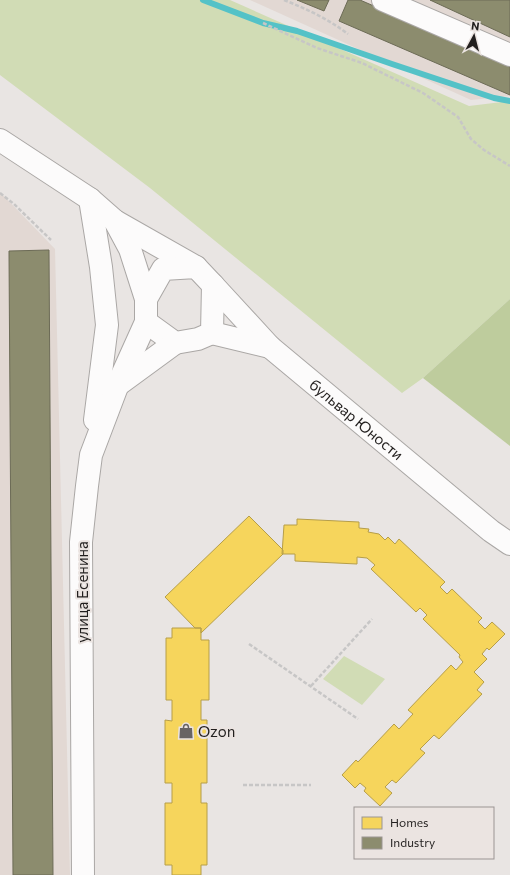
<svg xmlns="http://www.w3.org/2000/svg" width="510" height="875" font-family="Commissioner,sans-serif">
<rect width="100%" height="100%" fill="#e9e5e3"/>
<path fill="#e2d8d3" d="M250 0H510V96L471 100Z
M0 192 55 249 70 875H0Z"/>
<path fill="#d1dcb5" d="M0 0H230L469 106 510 101V299L423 378 402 393 150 188 0 75Z
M344 656 385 679 362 705 323 679Z"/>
<path fill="#becc9d" d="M510 299V446L423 378Z"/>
<path fill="#f6d55c" stroke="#b69e49" d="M249 516 283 550V554L201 633V628H195L165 597Z
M297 519 359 522V528L369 529 368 532 379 534 385 540 388 537 395 544 399 539 445 582 440 587 447 594 452 589 482 618 478 622 485 629 492 622 505 634 489 650 487 648 482 654 487 659 474 672 484 682 477 690 482 694 439 739 434 735 420 749 425 753 396 783 392 780 385 787 392 793 380 806 364 791 366 788 360 783 355 788 342 775 356 760 358 762 394 724 399 729 413 714 408 710 451 665 456 670 463 662 459 657 460 655 423 619 427 615 420 608 416 612 371 569 375 565 367 558 357 557V564L295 561V554H282L284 525H297Z
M172 628H201V640H209V700H201V720H207V783H201V803H207V865H201V875H172V865H165V803H172V783H165V720L172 721V700H166V638H172Z"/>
<path fill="#8c8c6e" stroke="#6c6b56" d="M297 0H329L324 11Z
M348 0H360L510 65V95L339 21Z
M430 0H510V37Z
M49 250 53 875H13L9 251Z"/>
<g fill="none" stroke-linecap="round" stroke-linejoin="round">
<path stroke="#54c2c7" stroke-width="6" d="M203 0 263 23 297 31 392 64 494 98 510 101"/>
<g stroke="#aaa7a5" stroke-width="24">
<g id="minor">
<path d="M383 0 510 55"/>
<path d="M0 140 90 199 115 221 196 267"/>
<path d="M90 199 101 267 107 325 95 420"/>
<path d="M115 221 130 249 146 299"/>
<path d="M196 267 213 285 212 333 198 339 175 343 146 322V299L163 269Z"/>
<path id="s1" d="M213 285 270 347 491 531 510 544"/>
<path d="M212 333 270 347"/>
<path d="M119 384 175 343"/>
<path d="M83 875 81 542 87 486 91 455 118 384 146 322"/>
</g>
</g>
<path stroke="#c7c6c6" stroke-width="2.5" stroke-dasharray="4 2" stroke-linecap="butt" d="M284 0C307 9 328 19 348 34
M263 23 317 48 362 63 423 93 458 117 471 139 484 150 510 166
M0 193 14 204 51 240
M249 644 358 719
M311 686 372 619
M243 785H311"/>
<use href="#minor" stroke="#fcfbfb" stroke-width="22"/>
</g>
<defs>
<g id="shop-bare" transform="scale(1.2)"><path d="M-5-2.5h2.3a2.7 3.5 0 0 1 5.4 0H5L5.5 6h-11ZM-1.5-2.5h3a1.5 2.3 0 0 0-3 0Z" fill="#686463" stroke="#ebe4e1" stroke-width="2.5" paint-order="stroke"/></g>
</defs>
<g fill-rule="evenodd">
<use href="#shop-bare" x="186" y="731"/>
</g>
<g text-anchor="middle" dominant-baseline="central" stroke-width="4" stroke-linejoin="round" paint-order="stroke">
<g font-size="15" fill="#221f1e" stroke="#ebe4e1">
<text stroke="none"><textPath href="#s1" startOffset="197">бульвар Юности</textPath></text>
<text transform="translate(82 592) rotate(-90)">улица Есенина</text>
</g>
<g font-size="15" fill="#221f1e" stroke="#ebe4e1" text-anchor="start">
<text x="198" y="731">Ozon</text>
</g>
</g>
<rect x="354" y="807" width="140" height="52" fill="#ebe4e1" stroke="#9b9593"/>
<rect x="362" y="817" width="20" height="12" fill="#f6d55c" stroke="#9b9593"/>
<text x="390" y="827" font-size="12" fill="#221f1e">Homes</text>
<rect x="362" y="837" width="20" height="12" fill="#8c8c6e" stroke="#9b9593"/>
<text x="390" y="847" font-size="12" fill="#221f1e">Industry</text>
<g transform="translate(474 36) rotate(7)" stroke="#ebe4e1" stroke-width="3" paint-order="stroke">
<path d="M0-3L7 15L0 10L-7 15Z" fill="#221f1e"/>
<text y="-6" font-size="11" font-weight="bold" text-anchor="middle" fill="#221f1e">N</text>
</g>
</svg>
